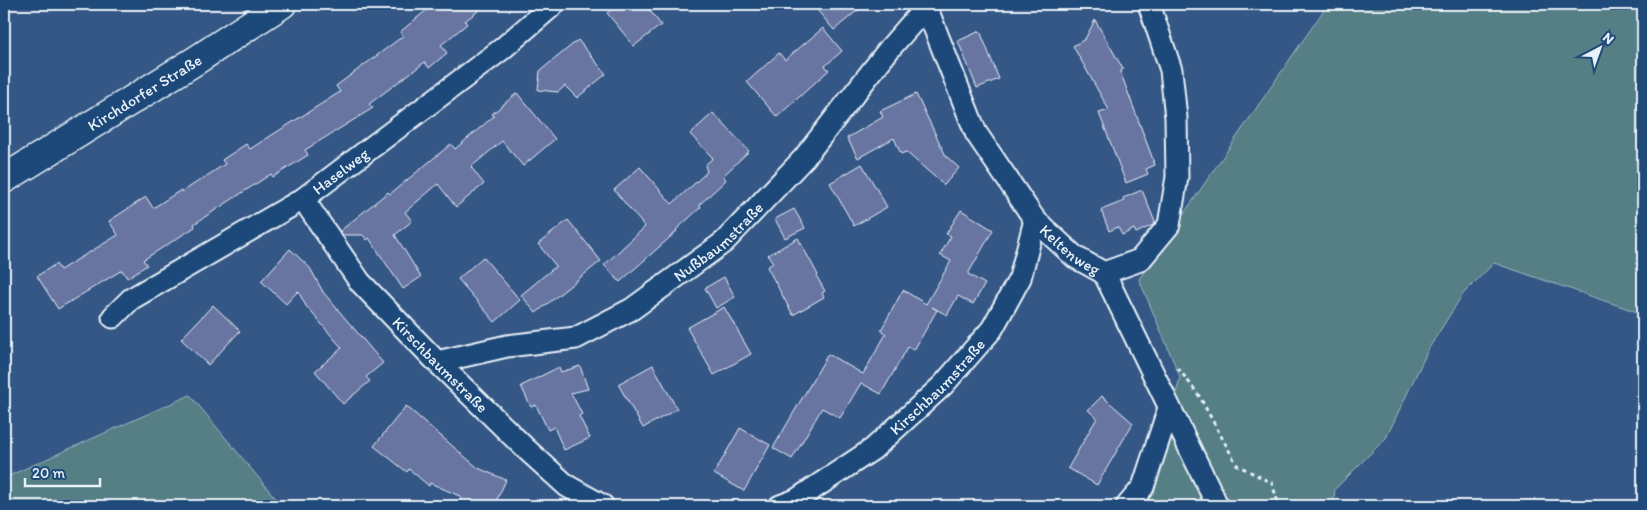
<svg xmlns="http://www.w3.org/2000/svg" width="1647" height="510" font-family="Itim,sans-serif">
<rect width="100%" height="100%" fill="#355786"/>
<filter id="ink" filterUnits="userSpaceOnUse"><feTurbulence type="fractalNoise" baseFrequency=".02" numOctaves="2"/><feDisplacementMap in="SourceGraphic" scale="10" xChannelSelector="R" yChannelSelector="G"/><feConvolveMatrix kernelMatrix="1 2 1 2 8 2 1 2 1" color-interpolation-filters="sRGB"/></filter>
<g filter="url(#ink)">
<path fill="#557e85" stroke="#9eb8be" d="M1328 4H1643V314L1494 263 1463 294 1429 348 1386 438 1335 489 1333 506H1135L1156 478 1180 377 1139 279Z
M190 395 282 506H4V478Z"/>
<path fill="#6975a1" stroke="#e8f1f8" d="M434 4H487L465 21 467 24 441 45 447 53 429 68 425 62 369 104 373 108 305 150 308 155 273 177 271 174 194 224 195 227 143 260 147 265 127 278 122 270 58 309 37 276 56 264 60 270 118 235 109 221 146 197 153 208 181 190 182 192 225 164 222 160 246 144 250 149 340 92 336 86 403 36 400 32Z
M618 4H645L661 25 634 46 607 13Z
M812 4H865L834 30Z
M1095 20 1123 69 1120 71 1155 165 1146 169 1148 174 1126 183 1099 113 1109 110 1073 46 1085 39Z
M823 28 842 51 825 66 829 70 777 117 747 82 779 53 785 60Z
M980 31 999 79 977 88 958 41Z
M578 40 606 74 577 98 565 86 558 92 538 90 540 71Z
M517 93 555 139 523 166 502 141 471 167 484 184 456 207 438 184 405 212 412 221 395 235 421 277 403 289 369 238 367 240 363 235H343L340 231 388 192 390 194 451 144 455 149 494 116 492 114Z
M916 94 946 156 959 168 944 185 906 152 901 154 894 138 858 158 847 138 883 117 880 111Z
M713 113 749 151 723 176 726 180 699 205 701 207 676 230 677 231 620 282 604 265 645 227 614 190 640 167 672 204 707 172 705 165 713 158 690 134Z
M862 164 887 207 854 226 830 183Z
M1142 190 1155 222 1153 225 1136 233 1134 229 1122 235 1118 227 1109 231 1101 210 1124 201 1123 198Z
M794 209 805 228 785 238 775 219Z
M961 210 993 230 968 274 985 284 973 304 958 296 947 315 932 307 937 310 914 350 908 347 881 394 861 383 840 418 822 408 792 459 773 448 828 354 863 374 886 334 881 330 903 290 926 304 951 261 940 255 951 236 946 234Z
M568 220 601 261 536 313 521 295 556 266 538 244Z
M798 238 818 275 817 277 825 291 822 293 824 297 793 315 767 267 773 263 768 255Z
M290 249 310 268 323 292 383 363 366 377 370 381 343 404 315 371 342 348 306 306 298 291 286 304 261 281Z
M483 257 520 300 495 322 458 279Z
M724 277 735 297 716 308 705 288Z
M213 305 240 331 208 365 181 339Z
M724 307 751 354 714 375 687 328Z
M653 365 677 409 643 428 618 384Z
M580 366 588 389 571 393 582 414 579 416 590 438 564 450 554 427 548 430 536 405 531 407 521 386 559 367 561 372Z
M1102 396 1133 423 1097 485 1068 468 1097 418 1088 410Z
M406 406 478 468 506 480 494 506H457L462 497 430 483 429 486 409 469 407 472 374 446Z
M740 428 770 445 744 491 714 474Z"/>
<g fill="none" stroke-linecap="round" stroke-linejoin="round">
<g stroke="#e8f1f8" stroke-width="25">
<g id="street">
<path id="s1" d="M925 4 976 133 1035 220 1075 257 1104 273 1140 260 1169 225 1177 177 1176 118 1171 70 1149 4"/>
<path id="s2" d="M303 199 360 282 437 362 525 448 567 486 603 506"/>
<path d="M1104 273 1211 492 1217 506"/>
<path id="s3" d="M113 317 131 299 303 199 502 49 554 4"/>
<path id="s4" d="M437 362 507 346 576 338 632 309 724 242 804 158 890 48 926 7"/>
<path id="s5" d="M780 506 796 500 873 449 943 385 992 329 1020 278 1035 220"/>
<path d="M1127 506 1143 487 1169 408"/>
</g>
</g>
<g stroke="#e8f1f8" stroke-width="31">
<g id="secondary">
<path id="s6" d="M4 179 195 61 282 4"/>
</g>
</g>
<path stroke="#e8f1f8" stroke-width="3" stroke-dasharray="4 4" stroke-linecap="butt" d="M1178 368 1198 394 1237 465 1272 483 1279 506"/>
<use href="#street" stroke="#1f4a7a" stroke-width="21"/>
<use href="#secondary" stroke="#1f4a7a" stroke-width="28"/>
</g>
</g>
<g text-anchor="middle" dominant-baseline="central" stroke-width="4.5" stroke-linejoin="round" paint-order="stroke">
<g font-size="16" fill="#e8f1f8" stroke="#1f4a7a">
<text stroke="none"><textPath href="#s6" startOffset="165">Kirchdorfer Straße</textPath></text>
<text stroke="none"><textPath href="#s3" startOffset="271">Haselweg</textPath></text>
<text stroke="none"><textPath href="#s4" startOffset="314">Nußbaumstraße</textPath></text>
<text stroke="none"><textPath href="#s1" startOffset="290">Keltenweg</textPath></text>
<text stroke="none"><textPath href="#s2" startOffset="216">Kirschbaumstraße</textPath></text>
<text stroke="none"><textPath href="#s5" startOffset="199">Kirschbaumstraße</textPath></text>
</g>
</g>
<rect width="1647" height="510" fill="none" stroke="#1f4a7a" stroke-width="20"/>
<rect x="10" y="10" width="1627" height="490" fill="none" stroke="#e8f1f8" stroke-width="2" filter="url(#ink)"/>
<g transform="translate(1600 48) rotate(41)" stroke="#1f4a7a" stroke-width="4" paint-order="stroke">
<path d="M0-4L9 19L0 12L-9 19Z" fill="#e8f1f8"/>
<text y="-8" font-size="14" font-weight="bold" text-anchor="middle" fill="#e8f1f8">N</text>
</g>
<path d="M25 478v8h75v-8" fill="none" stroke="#e8f1f8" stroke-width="2.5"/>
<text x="32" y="478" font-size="15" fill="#e8f1f8" stroke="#1f4a7a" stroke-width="4" paint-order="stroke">20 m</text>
</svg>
